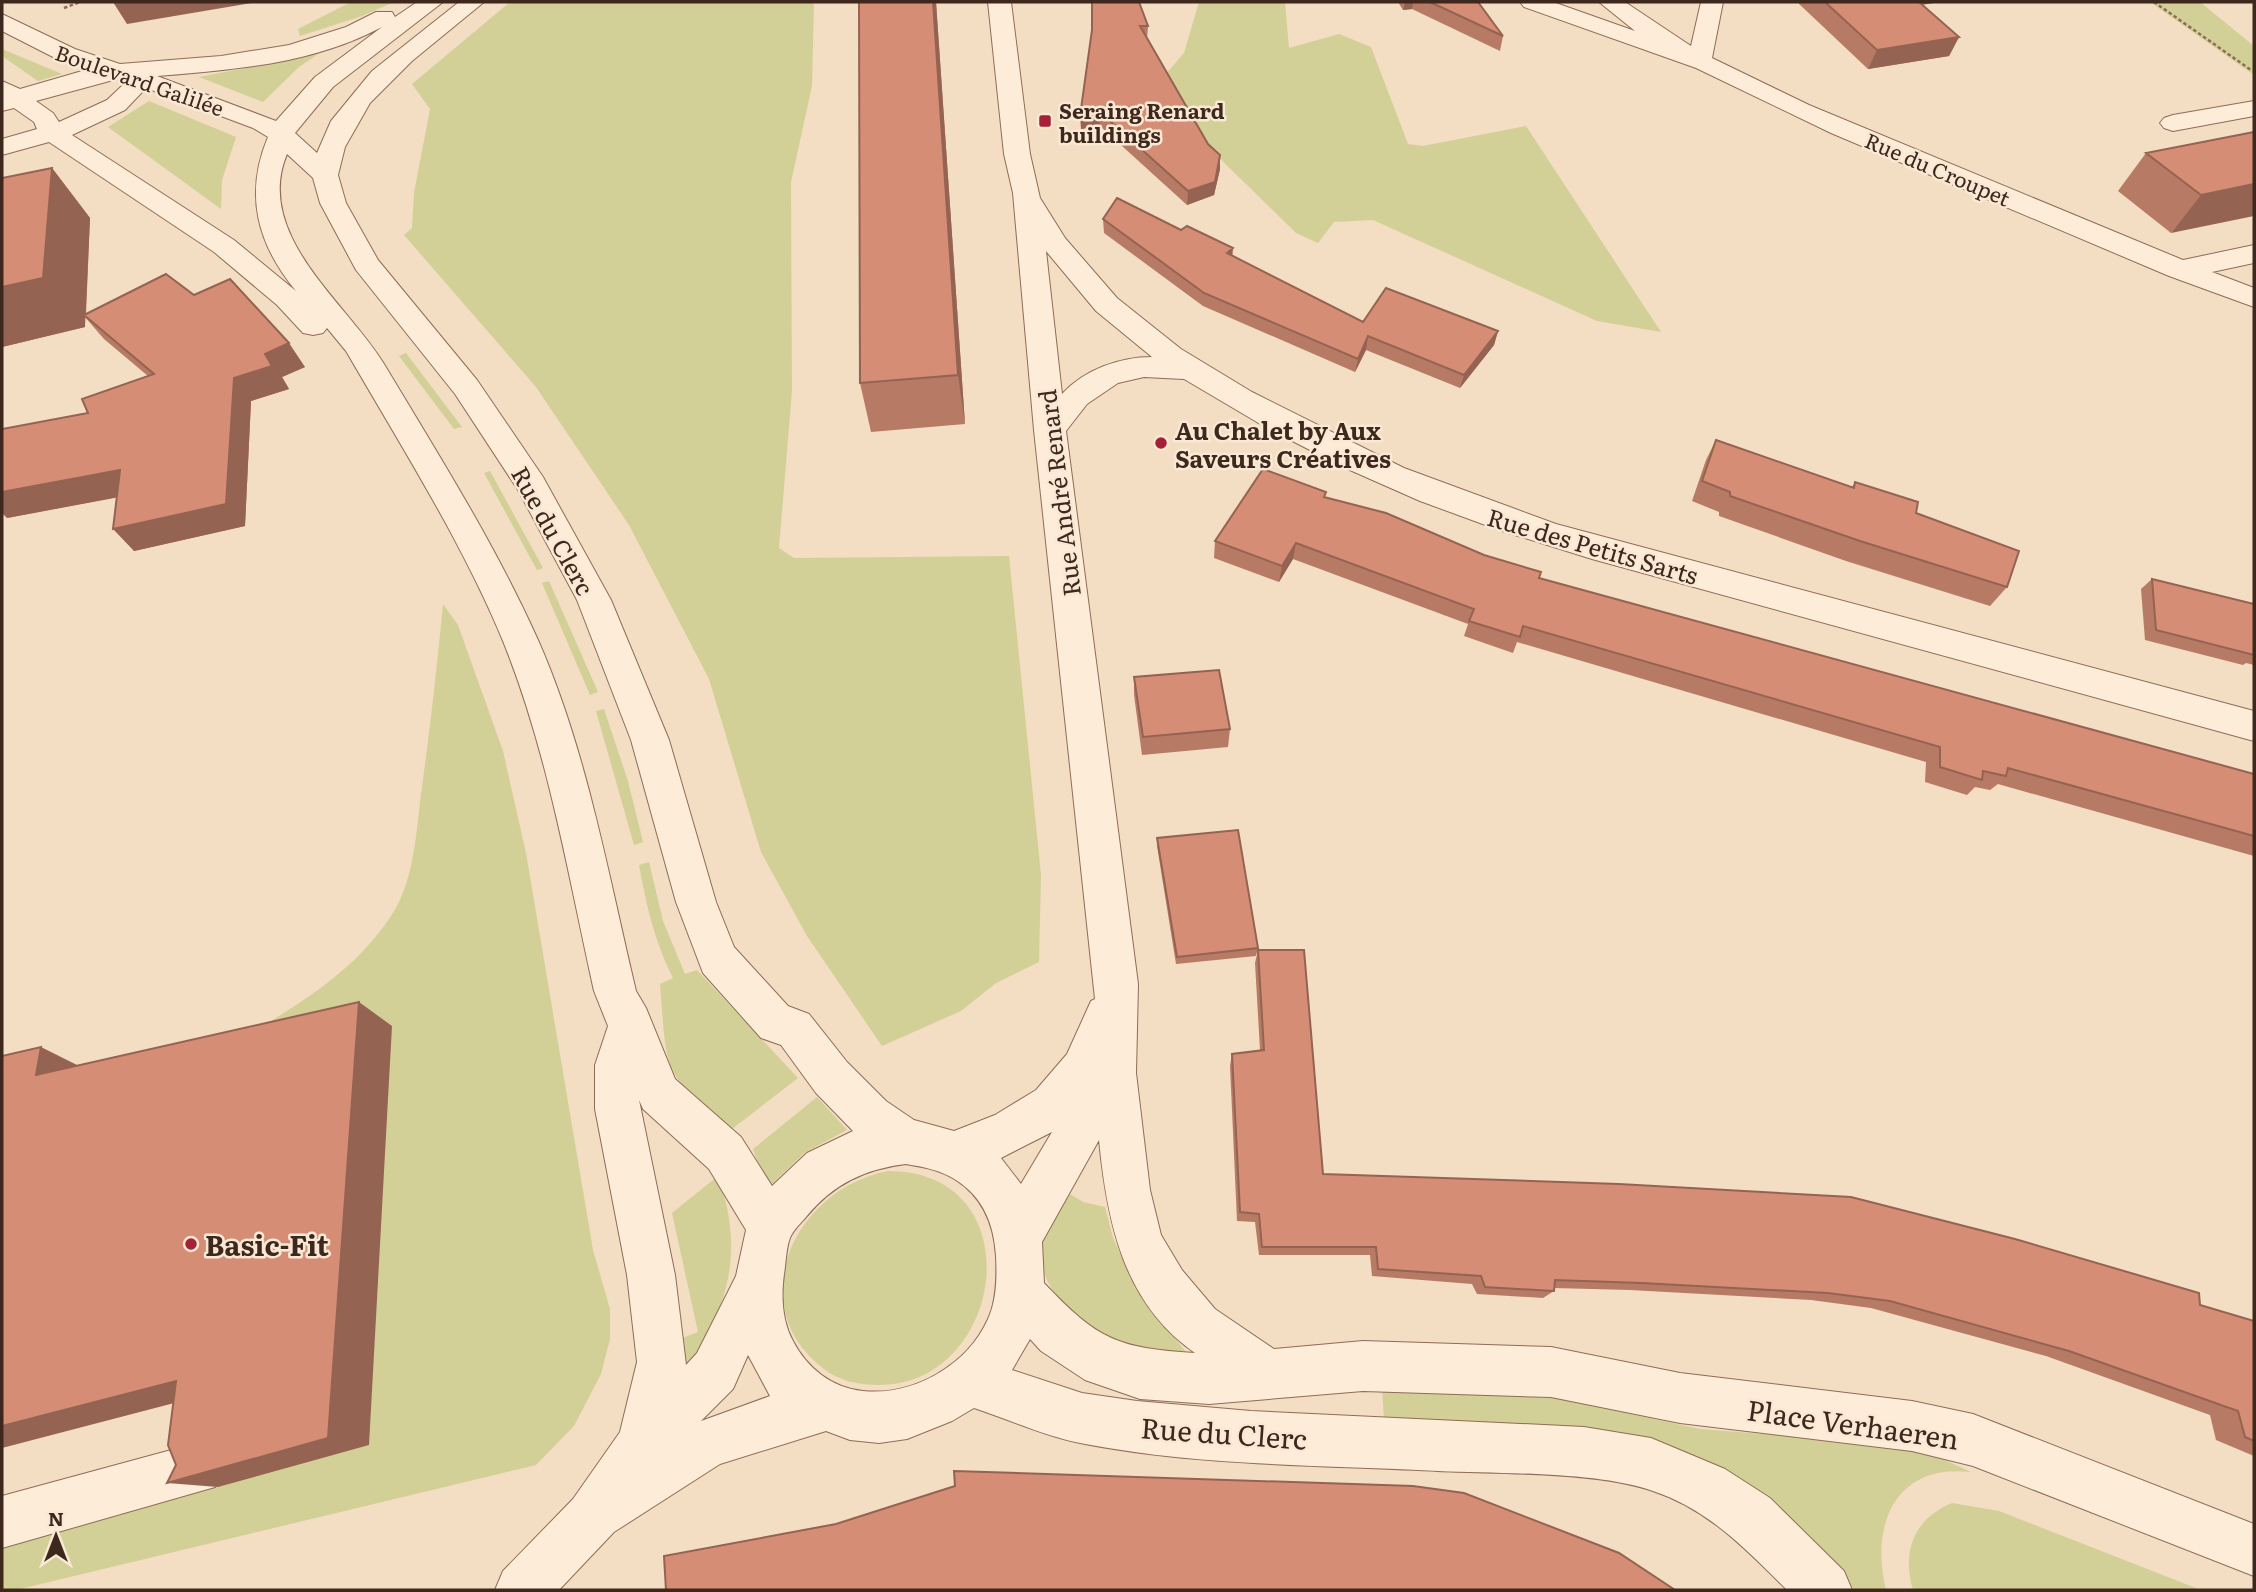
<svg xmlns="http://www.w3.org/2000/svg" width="2256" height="1592" font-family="Literata,serif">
<rect width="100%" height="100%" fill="#f3ddc3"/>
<path fill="#d2d096" d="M351 2H394L362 16 300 36 298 29Z
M510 2H814L812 86 791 182 792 391 779 548 794 558 1009 556 1041 875 1039 962 996 983 961 1011 882 1046 807 936 761 852 709 679 629 525 536 387 404 235 412 228 414 193 430 109 412 84Z
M1199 2H1285L1289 48 1339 34 1371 47 1408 144 1423 146 1526 126 1661 332 1597 321 1373 220 1334 222 1318 243 1296 233 1151 91 1184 53Z
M2150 2H2200L2254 46V75Z
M2 49 62 74 38 81 2 56Z
M318 54 299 67 263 102 199 77Z
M149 101 236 137 222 180 221 209 108 127Z
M406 353 462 427 454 429 399 356Z
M490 471 543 568 537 570 484 473Z
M549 581 598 692 590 695 542 583Z
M443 604 458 625 503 751 526 853 593 1250 610 1309V1339L601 1374 574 1426 536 1465 16 1590H2V1542L369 1445 263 1026C313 995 358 966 391 916 414 882 416 834 421 794 430 730 437 667 443 604Z
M604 709 628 781 643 842 634 845 596 711Z
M649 862 663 921 685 974 697 970 798 1078 732 1129C661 1075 667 1070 660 984L673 978C655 943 646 904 639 865Z
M817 1097 847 1130 804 1153 767 1189 753 1149Z
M888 1171C1035 1171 1006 1385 879 1385 859 1385 839 1381 824 1369 740 1305 794 1189 888 1171Z
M718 1176C737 1229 736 1277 711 1327 705 1341 695 1357 684 1367L677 1340 698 1332 672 1213Z
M1060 1188 1083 1202 1105 1207 1113 1238 1135 1286 1185 1351C1165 1356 1114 1349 1096 1337 1073 1321 1044 1287 1041 1260 1038 1234 1050 1211 1060 1188Z
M1382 1389 1557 1398 1700 1429 1882 1443 1936 1456 1971 1472C1895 1463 1870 1525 1886 1590H1855L1819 1550 1681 1451 1658 1442 1384 1418Z
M1952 1503 1999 1511 2201 1590H1913C1901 1551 1915 1518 1952 1503Z"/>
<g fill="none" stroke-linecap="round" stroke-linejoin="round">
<g stroke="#8f6c58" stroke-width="2">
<path id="minor" d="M417 2H443L333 87 295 133 317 153 331 121 372 71 459 2H484L412 61 370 103 345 147 338 175 346 203 378 260 477 380 543 477 611 600 669 740 716 902 734 947 788 1006 809 1014 847 1062 886 1101 914 1120 954 1131 995 1115 1036 1090 1067 1054 1091 1001 1095 999 1034 430 1013 193 1004 154 988 2H1011L1030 154 1040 198 1065 238 1117 298 1181 349 1252 392 1404 468 1556 524 2254 711V741L1592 559 1499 530 1420 501 1343 467 1267 428 1184 379 1144 377 1118 383 1087 404 1066 431 1138 984 1136 1073 1150 1190 1161 1235 1182 1270 1215 1309 1274 1349 1363 1341 1551 1347 1680 1373 1912 1401 1973 1414 2254 1524V1576L1973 1466 1912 1451 1680 1423 1551 1397 1363 1391 1209 1404 1140 1399 1085 1380 1041 1351 1030 1339 1012 1370 1082 1393 1137 1401 1251 1411 1584 1427 1651 1438 1725 1469 1770 1498 1844 1571 1852 1590H1787C1747 1550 1708 1509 1653 1491 1596 1471 1500 1474 1438 1471 1321 1465 1200 1466 1085 1444 1047 1437 1010 1420 974 1408L952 1421 907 1439 879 1443 850 1440 826 1431 720 1464 614 1532 559 1590H495L503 1571 573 1499 620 1432 637 1362 627 1275 595 1109V1065L608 1026 594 991C568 874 548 752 503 641 461 540 401 446 346 351L327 328 323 333 313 335 303 333 277 305 214 252 49 142 2 155V139L37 129 34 122 14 108 2 111V81L20 89 89 69 57 59 2 31V14L75 49 120 64 221 56 289 45 346 27 376 12H392L395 17ZM382 27 315 77 276 121 157 76C233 70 313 64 382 27ZM117 79 126 82 107 100 59 122 53 113 36 101ZM146 88 253 128 268 137C244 194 257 244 296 291L234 240 72 135 125 110ZM287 154 313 178 320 203 356 270 455 394 518 490 577 600 631 740 676 902 703 973 761 1038 781 1045 816 1093 853 1131 807 1153 772 1186 741 1137 675 1079 646 1008 636 991C608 874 587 751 538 640 495 544 438 454 384 364 347 303 253 235 287 154ZM1046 251 1096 311 1152 357C1119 357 1084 370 1062 394ZM639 1100 643 1109 709 1169 746 1230 736 1276 697 1353 686 1365 675 1275ZM1052 1132 1021 1184 1001 1158ZM1099 1140C1107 1221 1123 1303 1195 1353 1117 1348 1098 1340 1044 1283L1042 1242ZM906 1164C924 1167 940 1170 956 1180 984 1198 994 1225 996 1256 997 1276 997 1300 988 1319 967 1366 913 1396 863 1391 832 1388 807 1368 793 1341 782 1321 781 1296 784 1274 786 1263 786 1248 790 1238 793 1230 801 1223 806 1217 833 1184 865 1169 906 1164ZM748 1355 770 1396 701 1421 733 1389Z
M1520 2H1553L1635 31 1599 2H1625L1691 46 1701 2H1723L1712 58 1809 105 2183 260 2254 245V263L2212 272 2254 288V307L2169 276 1831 133 1696 68 1524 7Z
M2254 101V116L2173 131 2164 128 2160 123 2164 118 2173 115Z
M197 1443 215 1451 223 1469 215 1487 2 1548V1496Z"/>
</g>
<path stroke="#8f6c58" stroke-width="2.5" stroke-dasharray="3.5 2.5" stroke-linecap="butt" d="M2154 2 2251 70
M64 8 80 2"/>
<use href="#minor" fill="#fcecd8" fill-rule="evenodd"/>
</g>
<path fill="#b77a65" d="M936 2 965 424 871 432 860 383Z
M1398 2H1478L1503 36 1500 51 1412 9 1403 10Z
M1797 2H1940L1922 5 1959 37 1949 56 1868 69Z
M1148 26 1147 39 1220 169 1214 195 1187 205 1100 126 1081 129 1092 30Z
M2254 132 2171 233 2118 191 2146 153Z
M52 168 90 218 86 315 194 295 305 367 282 377 289 389 251 401 245 526 134 551 117 497 7 518 88 413 148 376 104 339 85 317V327L2 347V178Z
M1103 219 1233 256 1363 322 1498 331 1494 345 1460 388 1366 350 1355 372 1203 306 1104 233Z
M1716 440 1852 487 1855 482 1916 513 2007 587 1990 606 1846 561 1719 516V512L1692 501 1706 460Z
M1325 497 1539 578 2254 774V856L1998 784 1990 790 1975 787 1967 795 1925 782 1926 762 1517 642 1513 653 1464 636 1468 624 1293 559 1279 582 1214 558 1215 541Z
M2152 579 2254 604V665L2246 663 2243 665 2145 640 2141 589Z
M1134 677 1230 729 1228 747 1142 755 1134 695Z
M1157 838 1258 948 1256 956 1176 964 1157 846Z
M1258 950 1323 1174 2200 1305 2254 1321V1456L2216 1440 2210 1415 2046 1356 1871 1308 1811 1300 1630 1290 1554 1288V1291L1543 1298 1477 1294 1472 1284 1372 1276 1370 1255H1259L1255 1222 1237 1221 1230 1066 1232 1054 1260 1050 1255 963Z"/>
<path fill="#956352" d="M113 2H257L127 24Z
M933 2H936L965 424 958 375Z
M1405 2H1413L1412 9 1403 10Z
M1900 2H1940L1897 8Z
M1959 37 1949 56 1868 69 1877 50Z
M1100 112V126L1081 129 1080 116Z
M1220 155V169L1214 195 1187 205 1188 191Z
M52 168 90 218 85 327 2 347V287Z
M2254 184V216L2171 233 2201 195Z
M1233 248 1232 261 1227 253Z
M1498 331 1494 345 1460 388 1464 375Z
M1368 336 1366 350 1355 372 1358 359Z
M289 343 305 367 282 377 289 389 251 401 245 526 134 551 113 529 234 378 265 354Z
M120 470 141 493 7 518 2 513V492Z
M1296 543 1293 559 1279 582 1282 566Z
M359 1002 392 1026 369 1445 218 1487 167 1483 328 1438Z
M41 1047 89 1071 36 1075Z
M176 1381 224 1390 2 1448V1426Z"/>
<path fill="#d58e75" stroke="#956352" stroke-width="2" d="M859 2H933L958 375 860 383Z
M1092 2H1139L1148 26H1140L1208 144 1220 155 1215 182 1188 191 1100 112 1080 116 1092 30Z
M1430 2H1478L1503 36Z
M1825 2H1919L1959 37 1877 50Z
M2254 132V184L2201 195 2146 153Z
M52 168 43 278 2 287V178Z
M1117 198 1181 230 1187 226 1233 248 1227 253 1363 322 1386 288 1498 331 1464 375 1368 336 1358 359 1204 293 1103 219Z
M166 274 194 295 230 279 289 343 265 354 272 366 234 378 226 504 113 529 120 470 2 492V429L88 413 82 399 154 374 84 315Z
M1716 440 1854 488 1855 482 1918 502 1916 513 2019 551 2007 587 1860 541 1730 496V492L1702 481Z
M1263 469 1326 492 1324 497 1386 513 1484 555 1541 572 1539 578 2254 774V836L2008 768 2006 776 1983 771 1982 780 1940 767V747L1523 626 1520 637 1469 621 1474 609 1296 543 1282 566 1215 541Z
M2152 579 2254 604V655L2156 630Z
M1219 670 1230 729 1143 737 1134 677Z
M1238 830 1258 948 1177 957 1157 838Z
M1258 950H1304L1323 1174 1619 1184 1851 1197 2015 1239 2199 1293 2200 1305 2254 1321V1441L2245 1437 2238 1411 2069 1351 1890 1301 1828 1293 1642 1283 1555 1280 1554 1291 1485 1287 1481 1276 1378 1269 1376 1247H1262L1259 1214 1240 1212 1232 1054 1264 1050Z
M359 1002 328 1438 167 1483 176 1465 168 1445 176 1381 2 1426V1056L41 1047 36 1075Z
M954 1471 1413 1486 1464 1493 1619 1553 1675 1590H666L664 1556 836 1524 955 1486Z"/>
<g fill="#a52137" stroke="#f9e8d4" stroke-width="2.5">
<rect x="1038" y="114" width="14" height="14" rx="3.5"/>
<circle cx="1161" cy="443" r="7"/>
<circle cx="191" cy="1244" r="7"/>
</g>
<g text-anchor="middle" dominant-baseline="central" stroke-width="5" stroke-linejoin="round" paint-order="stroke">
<g font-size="21" fill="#3e281d" stroke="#f9e8d4">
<text transform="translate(140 79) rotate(19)">Boulevard Galilée</text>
<text transform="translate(1938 168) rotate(23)">Rue du Croupet</text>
</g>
<g font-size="21" font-weight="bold" fill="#3e281d" stroke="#f9e8d4" text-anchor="start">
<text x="1059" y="109">Seraing Renard<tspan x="1059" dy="24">buildings</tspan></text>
</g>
<g font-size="24" font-weight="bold" fill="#3e281d" stroke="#f9e8d4" text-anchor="start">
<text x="1175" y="429">Au Chalet by Aux<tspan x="1175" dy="28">Saveurs Créatives</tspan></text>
</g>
<g font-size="24" fill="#3e281d" stroke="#f9e8d4">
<text transform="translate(1058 493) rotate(-97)">Rue André Renard</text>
<text transform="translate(554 530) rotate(61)">Rue du Clerc</text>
<text transform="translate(1593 545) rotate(16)">Rue des Petits Sarts</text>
</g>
<g font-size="28" font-weight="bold" fill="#3e281d" stroke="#f9e8d4" text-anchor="start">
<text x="205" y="1244">Basic-Fit</text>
</g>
<g font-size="28" fill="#3e281d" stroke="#f9e8d4">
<text transform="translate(1853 1423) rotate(8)">Place Verhaeren</text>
<text transform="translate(1224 1432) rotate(4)">Rue du Clerc</text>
</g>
</g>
<rect width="2256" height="1592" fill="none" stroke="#3e281d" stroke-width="7"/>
<g transform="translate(56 1536)" stroke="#f9e8d4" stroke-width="5" paint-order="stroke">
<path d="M0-5L12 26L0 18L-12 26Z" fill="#3e281d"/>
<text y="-10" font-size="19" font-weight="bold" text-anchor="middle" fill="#3e281d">N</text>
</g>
</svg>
